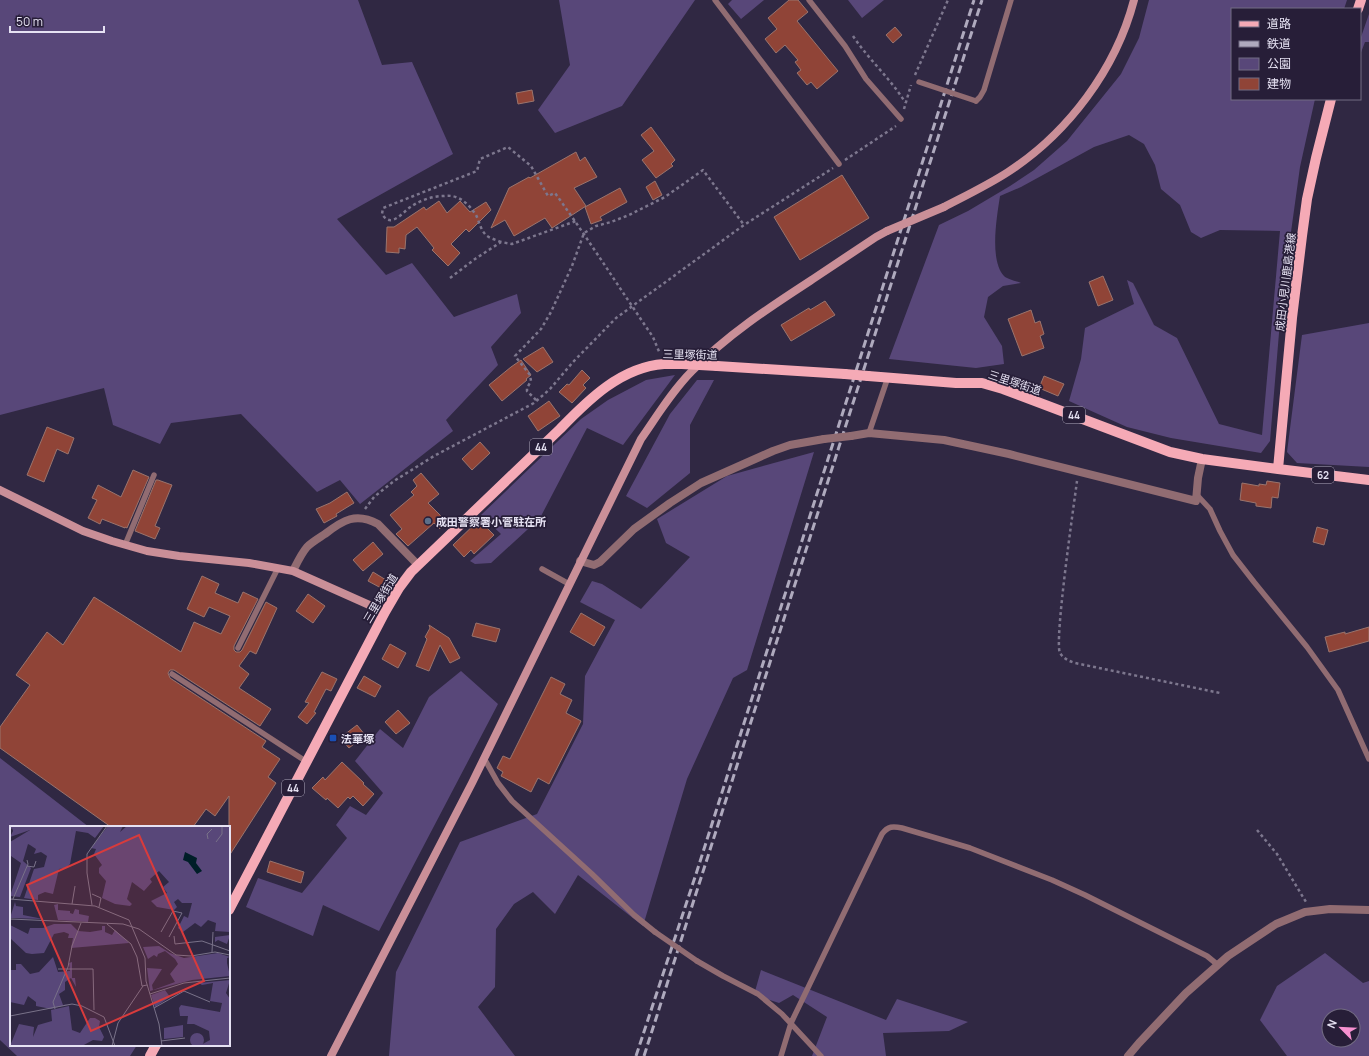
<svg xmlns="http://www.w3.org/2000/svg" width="1369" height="1056" font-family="Manrope,'Noto Sans JP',sans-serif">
<rect width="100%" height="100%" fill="#302843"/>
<path fill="#584779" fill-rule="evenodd" d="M0 0H358L382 65 412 62 453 154 337 219 386 275 412 263 454 317 517 294 521 313 491 347 498 365 446 420 453 431 360 504 340 480 317 492 241 414 171 423 160 444 113 425 104 388 0 415Z
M559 0H695L622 106 555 133 538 110 570 65Z
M732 0H764L741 19 728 4Z
M848 0H884L862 18Z
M1149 0H1347L1344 9H1232V99H1315L1300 167 1282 297 1270 441 1261 453 1171 438 1127 427 1069 401 1081 359 1085 328 1134 304 1127 280 1133 283 1154 325 1177 338 1219 424 1262 435 1280 231 1220 230 1201 238 1191 232 1180 205 1161 189 1155 165 1144 144 1129 135 1094 147 1021 187 1000 196C997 216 989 260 1004 276 1007 279 1016 281 1021 283L1003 286 988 297 984 317 1002 346 1004 364 976 368 889 359 939 225 968 211 1010 186 1034 170 1067 141 1121 74 1139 38Z
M1369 14V42H1365L1360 55V40Z
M1369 323V467L1297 463 1287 452 1302 335Z
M675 375 623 445 587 428 540 518 491 563 475 564 470 561 501 534 481 515 581 419 608 400 646 380Z
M697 380H714L690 425V473L647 508 626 496 670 414Z
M814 452 747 670 733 678 687 779 643 926 578 875 555 914 533 892 514 904 496 929 495 987 478 1007 515 1056H389L396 972 460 842 537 814 583 724 585 676 615 620 580 602 592 581 602 584 641 609 690 557 666 543 657 519 727 476Z
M461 671 498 704 379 931 323 905 313 936 246 907 258 878 302 893 347 838 336 825 350 806 366 815 383 793 355 761 380 729 403 748 429 697Z
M0 758 89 827H11V1045H137L130 1056H17L0 1040Z
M1325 953 1363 983 1369 981V1056H1287L1260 1020 1277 986ZM1329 1016H1353V1040H1329Z
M761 970 886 1020 897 999 968 1022 949 1031 883 1033 886 1056H812L827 1017 793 995 779 1003 754 995Z"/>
<path fill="#904437" stroke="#9a746d" d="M789 0H798L808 12 797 21 838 71 817 89 811 82 807 85 797 73 801 70 795 62 798 60 785 45 776 53 765 39 777 29 768 18Z
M895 27 902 35 893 43 886 35Z
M532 90 534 101 518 104 516 93Z
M651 127 675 160 671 164 673 166 656 178 642 160 654 151 641 135Z
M576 152 580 161 585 157 597 177 574 188 586 206 552 228 545 218 514 236 505 220 491 228 509 188 529 177 530 178Z
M842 175 869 218 800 260 774 217Z
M655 181 662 195 653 200 646 187Z
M620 188 627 202 600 217 602 220 591 224 585 207Z
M439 201 447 213 460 201 470 212 486 202 491 210 469 232 466 229 451 244 460 253 448 266 432 250 434 248 417 227 406 235 405 249 399 248V253L386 252 387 227H394L424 207 426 210Z
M1103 276 1113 300 1098 306 1089 282Z
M825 301 835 315 791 341 781 325 809 308 810 310Z
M1031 310 1035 323 1040 321 1044 334 1040 336 1044 348 1022 356 1008 319Z
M543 347 553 362 537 372 523 359Z
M521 360 531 375 526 379 527 380 502 401 489 385 511 367Z
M582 370 590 378 583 385 586 388 572 403 559 392 567 384 569 385Z
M1044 376 1064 384 1058 396 1039 388Z
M549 401 560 416 538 431 528 416Z
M47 427 74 438 68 454 57 449 44 482 27 475Z
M480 442 490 453 472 470 462 459Z
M133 470 149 477 127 528 125 527V528L102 519 100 524 88 518 97 500 92 498 98 485 121 497Z
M421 473 439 494 428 503 447 522 440 529 434 523 408 546 396 534 402 529 390 515 414 495 411 492 417 486 413 480Z
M156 480H158L172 485 155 526 160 528 155 539 135 531Z
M1267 481 1280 483 1278 498 1272 497 1271 508 1256 506V503L1240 500 1242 483 1259 486V484L1266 485Z
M347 492 354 503 336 514 337 516 324 523 316 509 330 503Z
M479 520 494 535 474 554 471 550 464 557 453 545Z
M1317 527 1328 530 1324 545 1313 542Z
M373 542 383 554 363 571 353 560Z
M373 572 386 580 381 588 368 581Z
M202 576 219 584 215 593 238 603 243 592 258 599 234 646V650L236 652H240L242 650 266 602 277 608 256 654 250 651 239 666 249 674 239 688 271 709 260 726 174 670H170L168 673 170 678 266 741 262 747 280 759 268 777 276 783 229 856V796L215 816 206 809 193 827H111L0 748V727L30 685 16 675 47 632 63 645 94 597 181 652 194 622 221 634 230 616 209 607 204 617 187 609Z
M308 594 325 606 313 623 296 611Z
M581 613 605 627 594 646 570 632Z
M476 623 500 629 496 642 472 636Z
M429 625 449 638 460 658 450 663 440 645 429 671 416 666 427 639 425 637 430 628Z
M1369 627V641L1329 652 1325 637 1345 632V634Z
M390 644 406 653 398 668 382 659Z
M322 672 337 679 331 691 326 689 314 712 316 713 307 724 298 717 309 703 305 702Z
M364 676 381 686 375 697 357 688Z
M551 677 565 684 560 694 572 700 566 713 581 721 549 784 538 778 531 792 501 776 503 772 497 768 503 756 510 759Z
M398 710 410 723 396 734 385 722Z
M357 725 365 735 349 748 340 738Z
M342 762 364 783 363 784 374 794 363 806 353 796 350 799 348 797 338 808 327 798 326 800 312 788 323 777 325 780Z
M270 861 304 872 301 883 267 872Z"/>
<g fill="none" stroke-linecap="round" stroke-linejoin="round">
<path stroke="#7d778e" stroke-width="2.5" stroke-dasharray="3 3" stroke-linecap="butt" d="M853 36C869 60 890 78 905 102
M915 75 948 0
M904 109 911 85
M845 160 896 126
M501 242C497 240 488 238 485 234 480 228 479 221 476 215 468 203 458 194 444 196 433 196 421 200 412 206 405 210 400 218 392 220 387 221 384 217 382 214L383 208 477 171 480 159 508 147 531 166 548 196 555 193C589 240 620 289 653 337L660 354
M450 278 475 259 501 242 512 244 576 221
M536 400 527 391V388L531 381 530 375 515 356 541 329 551 312 572 266 584 233 596 226 611 222 629 215 665 197 703 170 744 225
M1077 481C1074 504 1054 642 1060 653 1064 659 1069 661 1075 663L1220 693
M365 509 374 497 394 481 434 456 534 403 550 389 573 362 616 318 744 225 833 168
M1257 830 1277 854 1306 902"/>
<path stroke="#916c72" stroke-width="5.5" d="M715 0 839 164
M809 0 845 46 866 79 901 119
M976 101 980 97 984 90 1011 0
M869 433 888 377
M1197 495 1210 509 1220 531 1233 555 1254 582 1307 647 1338 690 1369 759
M125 545 154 475
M542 569 569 584
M238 648 278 568
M172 674 307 762
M484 758 498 783 512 801 592 874 634 915 655 932
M697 961 723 976 758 994 782 1014 821 1056
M781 1056 791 1023 882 834C888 826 893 826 902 828L970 848 1052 880 1085 895 1207 956 1218 965"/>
<path stroke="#916c72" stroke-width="8" d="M851 436 869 433 944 440 1009 454 1196 501 1198 478 1202 459
M580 561 594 565 600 562 634 529 670 503 701 483 773 451 790 445 824 439
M293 571C297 563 301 554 307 547 312 542 319 538 325 534 343 520 356 512 378 524L418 565
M1128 1056 1139 1043 1186 993 1228 956 1276 924 1305 912 1330 909 1369 910"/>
<path stroke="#ca8f98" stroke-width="8" d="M944 207C965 196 988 185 1008 172 1068 133 1116 69 1134 0
M0 490 83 531 112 541 147 551 179 556 249 563 293 571 385 612
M331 1056 472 783 641 439C657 416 672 391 692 371 728 334 770 307 813 279 834 265 855 251 876 237L887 231"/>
<path stroke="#f5aab6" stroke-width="10" d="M1358 9 1361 0
M717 366 845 374
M868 376 956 383H982L1003 389 1170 452 1202 459 1278 469 1369 480
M1278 469 1292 318 1302 236 1307 199 1316 158 1331 99
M229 910 385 612 399 588 411 572 560 429C588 400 621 367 664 364 670 364 676 364 682 364
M150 1056 156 1045"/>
<path stroke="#afaabe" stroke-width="3" stroke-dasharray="8 4" stroke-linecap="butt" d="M636 1056 697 871 974 0
M644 1056 982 0"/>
<path stroke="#916c72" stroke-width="5.5" d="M919 82 976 101
M655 932 697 961"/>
<path stroke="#916c72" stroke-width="8" d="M824 439 851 436"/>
<path stroke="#ca8f98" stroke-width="8" d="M887 231 944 207"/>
<path stroke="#f5aab6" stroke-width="10" d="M682 364 717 366
M845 374 868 376"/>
</g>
<circle fill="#5c6f8a" stroke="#271e38" stroke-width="1.5" cx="428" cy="521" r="4"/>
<rect fill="#1a4fb4" stroke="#271e38" stroke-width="1.5" x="329" y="734" width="8" height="8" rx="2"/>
<g text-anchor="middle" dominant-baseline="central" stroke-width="3.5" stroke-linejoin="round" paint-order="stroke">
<g fill="#271e38" stroke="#ada7bb" stroke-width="1">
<rect x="1063" y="407" width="22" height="16" rx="3"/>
<rect x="530" y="439" width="22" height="16" rx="3"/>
<rect x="1312" y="467" width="22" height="16" rx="3"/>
<rect x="282" y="780" width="22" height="16" rx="3"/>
</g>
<g font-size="10" font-weight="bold" fill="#e6e2f3">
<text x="1074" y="415">44</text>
<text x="541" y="447">44</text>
<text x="1323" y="475">62</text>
<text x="293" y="788">44</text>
</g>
<g font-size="11" fill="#e6e2f3" stroke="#271e38">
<text transform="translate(1285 282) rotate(-83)">成田小見川鹿島港線</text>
<text transform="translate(690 354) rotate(1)">三里塚街道</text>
<text transform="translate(1015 382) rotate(18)">三里塚街道</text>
<text transform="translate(380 598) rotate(-59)">三里塚街道</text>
</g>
<g font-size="11" font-weight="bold" fill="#e6e2f3" stroke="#271e38" text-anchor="start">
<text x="436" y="521">成田警察署小菅駐在所</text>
<text x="341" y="738">法華塚</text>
</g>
</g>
<g transform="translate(10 826)">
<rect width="220" height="220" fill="#302843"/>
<path d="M0 0H94L85 12 78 7 66 5 60 38 56 42 49 43 43 68 35 66 28 69V74L14 72 24 43 34 41 37 30 31 26 24 28 26 23 20 19 18 18 13 35 21 42 10 71 0 70 11 37 1 30 0 16 20 4 0 11 3 5 2 2 0 5ZM98 0H113L110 6 117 0H220V106L205 105 206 97 198 94 191 101 185 97 173 106 168 102 174 90 178 92 182 77H172L168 73 164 76 167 81 164 84 147 81 141 75 157 67 153 61 159 56 149 45 140 53 142 56 134 65 122 56 117 73 122 78 120 80 105 78 92 72 96 55 89 47V42L92 39 84 28 86 23 81 22ZM5 76 6 80 13 81V89L33 93 0 92ZM48 78V84L60 85V87L63 88 65 83 69 84V88L79 90 78 96 48 94 44 79ZM44 98H61L68 105 80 106 92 104V100H95V106L102 109 105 104 119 117 61 122 63 112H58L59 108 54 106 44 108 34 127 22 128 16 127 0 112V99L18 108 20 102H33ZM220 109 217 118 208 114 205 116V111ZM149 120 160 127 174 132 208 127 220 131 217 132V137L220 150 182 154 140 165 137 142 152 143 142 159 143 164 165 156 160 148 168 138 165 133 155 125 148 128 147 131 144 129 138 133 133 121ZM43 131 48 146 60 145 59 137 62 136V152H65L66 161 61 152 55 156V164L49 168 53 179 59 178 41 183 26 180V176L18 170 14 179 0 176V144H6V138H11L20 148 29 146ZM220 154 216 167 220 173V220H189L200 214 199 205 184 198H177L178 190H170L169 182 171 179 210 186 212 177 200 175 203 157 192 159 189 157ZM155 164 160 171 145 181 141 169ZM59 180 62 204 70 207 80 192H85L90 195 89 201 94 211 92 215 83 214 72 220H0L9 198 24 201 23 211 28 199 42 195 41 184ZM173 199V211L154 213V202ZM180 214a7 7 0 1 1 14 0a7 7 0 1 1-14 0Z" fill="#584779"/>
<path d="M175 26 187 32 186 37 192 45 187 48 178 36 173 34Z" fill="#001e28"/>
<path fill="none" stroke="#797289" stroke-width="1" d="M198 13 197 8 202 3M206 16 212 8V0M17 40 24 41 26 35M82 68 91 72 89 81M0 73 85 80 119 94 135 132 136 155 149 198 152 220M3 73 18 38 17 34M62 78 65 60M82 79 77 47V28L97 0M0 93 113 98 129 103 166 129 181 130 205 126 220 129M97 98 121 118 127 131 132 160 137 159M151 106 163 85 172 87 159 111M164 110 165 118 192 115 220 125M202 126 203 106M48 143H83L84 184M140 168 174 157 220 152M144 182 174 165 200 176M45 183 43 176 58 141 62 120 71 97M0 190 62 178 72 180 94 191 105 220M151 215 175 212M102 220 108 197 133 160"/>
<path fill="#d83b3c" fill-opacity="0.15" stroke="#d83b3c" stroke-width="2" d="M129 9 194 155 81 205 17 59Z"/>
<rect width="220" height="220" fill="none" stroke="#e6e2f3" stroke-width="2"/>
</g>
<rect x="1231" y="8" width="130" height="92" fill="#271e38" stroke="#736c83"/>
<rect x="1239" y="21" width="20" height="6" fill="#f5aab6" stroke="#736c83"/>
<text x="1267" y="28" font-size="12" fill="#e6e2f3">道路</text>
<rect x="1239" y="41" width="20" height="6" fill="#afaabe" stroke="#736c83"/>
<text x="1267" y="48" font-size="12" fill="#e6e2f3">鉄道</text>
<rect x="1239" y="58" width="20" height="12" fill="#584779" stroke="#736c83"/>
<text x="1267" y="68" font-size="12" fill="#e6e2f3">公園</text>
<rect x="1239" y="78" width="20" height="12" fill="#904437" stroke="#736c83"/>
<text x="1267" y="88" font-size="12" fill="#e6e2f3">建物</text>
<g transform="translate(1341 1028) rotate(294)"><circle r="19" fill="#271e38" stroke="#736c83"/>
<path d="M0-3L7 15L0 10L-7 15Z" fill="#f690d0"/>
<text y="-6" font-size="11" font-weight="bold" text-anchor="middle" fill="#e6e2f3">N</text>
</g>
<path d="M10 26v6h94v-6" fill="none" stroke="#e6e2f3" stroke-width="2"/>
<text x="16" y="26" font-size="12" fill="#e6e2f3" stroke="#271e38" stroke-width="3" paint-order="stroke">50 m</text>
</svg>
